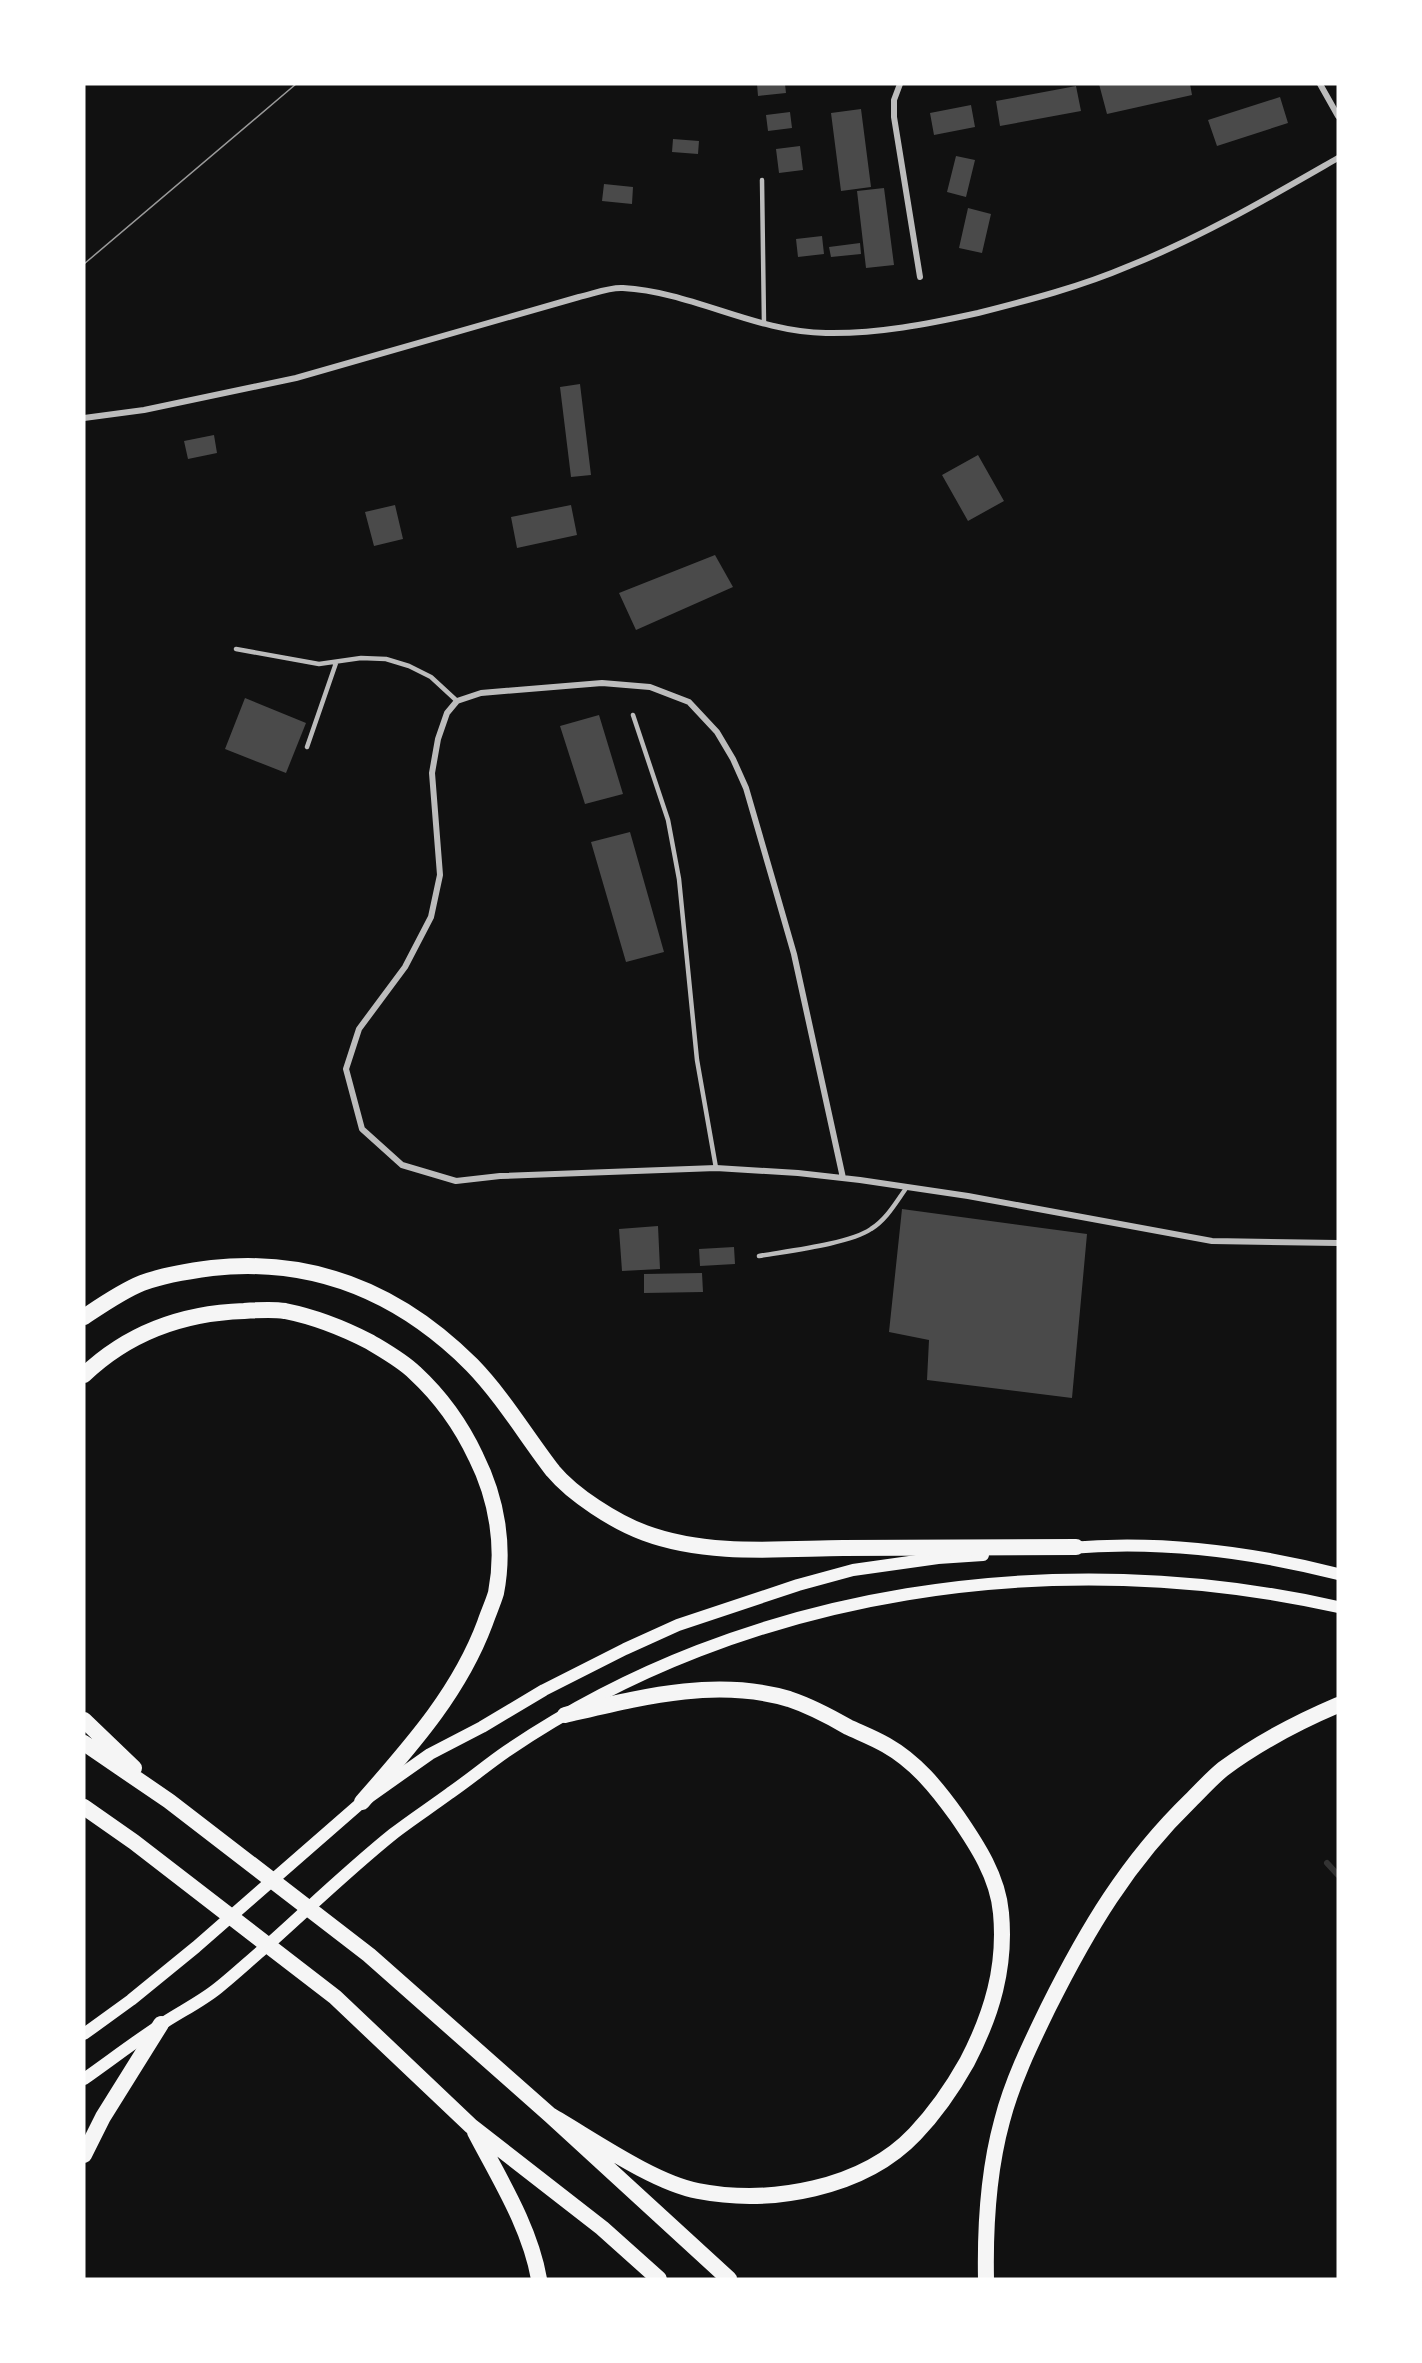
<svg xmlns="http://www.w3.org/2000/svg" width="1422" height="2363" font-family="Raleway,sans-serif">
<rect width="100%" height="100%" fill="#111"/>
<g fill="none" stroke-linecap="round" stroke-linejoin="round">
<path stroke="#333" stroke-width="6" d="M1327 1863 1338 1875"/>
</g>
<path fill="#4a4a4a" d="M757 84H785L786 93 758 96Z
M1099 84H1190L1192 95 1107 114Z
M1076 86 1081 111 1000 126 996 101Z
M1280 97 1288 123 1217 146 1208 120Z
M971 105 975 127 934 135 930 113Z
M861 109 871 187 841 191 831 113Z
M790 112 792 128 768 131 766 115Z
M673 139 699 141 698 154 672 152Z
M800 146 803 170 779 173 776 149Z
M956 156 975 160 966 197 947 192Z
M604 184 633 187 632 204 602 201Z
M884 188 894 265 866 268 857 191Z
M968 208 991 214 982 253 959 248Z
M822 236 824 254 798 257 796 239Z
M860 243 861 254 831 257 829 247Z
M580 384 591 475 571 477 560 387Z
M214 435 217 453 188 459 184 441Z
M978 455 1004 501 968 521 942 475Z
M395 505 403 539 374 546 365 512Z
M571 505 577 535 517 548 511 517Z
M715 555 733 587 636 630 619 593Z
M245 698 306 723 286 773 225 749Z
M599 715 623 794 585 804 560 726Z
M630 832 664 952 626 962 591 842Z
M902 1209 1087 1234 1072 1398 927 1380 929 1340 889 1332Z
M658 1226 660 1269 622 1271 619 1229Z
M734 1247 735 1264 700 1266 699 1249Z
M702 1273 703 1292 644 1293V1274Z"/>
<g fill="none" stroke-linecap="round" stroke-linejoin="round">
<path stroke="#bcbcbc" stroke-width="4.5" d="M762 180 764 324
M236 649 319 664 361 658 386 659 409 666 431 677 457 701
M633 715 668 820 679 879 697 1060 716 1168
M307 747 336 663
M759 1256C787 1251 849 1244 871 1229 887 1219 896 1202 907 1187"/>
<path stroke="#bcbcbc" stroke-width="6" d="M900 84 894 100V117L920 277
M1320 84 1338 116
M84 418 144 410 296 378 579 297C593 294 609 287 623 288 693 292 755 332 826 333 878 334 928 324 978 313 1029 300 1080 287 1129 266 1202 237 1270 197 1338 158
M843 1178 794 954 775 888 746 788 733 759 717 732 689 702 650 687 602 683 481 693 457 701 447 713 438 739 432 773 440 875 431 917 405 967 359 1029 346 1069 362 1129 402 1165 456 1181 500 1176 716 1168 798 1173 860 1180 968 1196 1212 1241 1338 1243"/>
<path stroke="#f5f5f5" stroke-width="12" d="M1069 1548C1159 1540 1252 1552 1338 1574
M84 2034 131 2000 196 1947 362 1802 430 1754 482 1727 544 1690 625 1649 678 1625 798 1585 853 1570 938 1558 983 1555
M84 2079C111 2060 137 2040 165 2022 182 2011 202 2001 218 1988 233 1976 247 1963 261 1951 305 1912 347 1871 393 1834 411 1820 431 1807 450 1793 469 1780 488 1764 507 1751 746 1588 1058 1544 1338 1607"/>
<path stroke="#f5f5f5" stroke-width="16" d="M84 1317C102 1305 122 1291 142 1283 163 1275 189 1271 212 1268 314 1257 400 1293 472 1365 503 1397 526 1436 553 1471 573 1495 615 1522 645 1533 707 1556 777 1549 843 1548 920 1548 998 1548 1076 1547
M84 1375C129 1332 184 1313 244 1311 257 1310 273 1309 285 1311 315 1317 343 1328 370 1342 385 1351 403 1361 415 1373 441 1397 461 1425 476 1457 497 1499 505 1547 496 1593 493 1603 488 1614 485 1623 459 1693 410 1747 362 1802
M84 1720 134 1768
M84 1743 169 1801 369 1955 550 2115 729 2279
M84 1807 134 1842 335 1997 471 2126 602 2228 659 2279
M550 2115C590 2138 654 2183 698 2191 770 2205 863 2189 915 2134 935 2113 953 2087 967 2062 992 2014 1006 1967 1001 1913 998 1877 977 1845 957 1816 937 1788 916 1762 886 1745 874 1738 861 1733 848 1727 829 1716 810 1706 789 1699 715 1677 638 1698 565 1715
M475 2132C499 2178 530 2227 539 2279
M84 2155 103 2117 161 2024
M986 2279C985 2227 988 2172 1002 2121 1012 2082 1030 2045 1048 2008 1087 1930 1127 1862 1191 1800 1201 1790 1212 1778 1223 1769 1258 1743 1298 1722 1338 1705"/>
<path stroke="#9a9a9a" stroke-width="1.5" d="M84 264 296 84"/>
</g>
<rect width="1422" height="2363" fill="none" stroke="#ffffff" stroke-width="171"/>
</svg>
